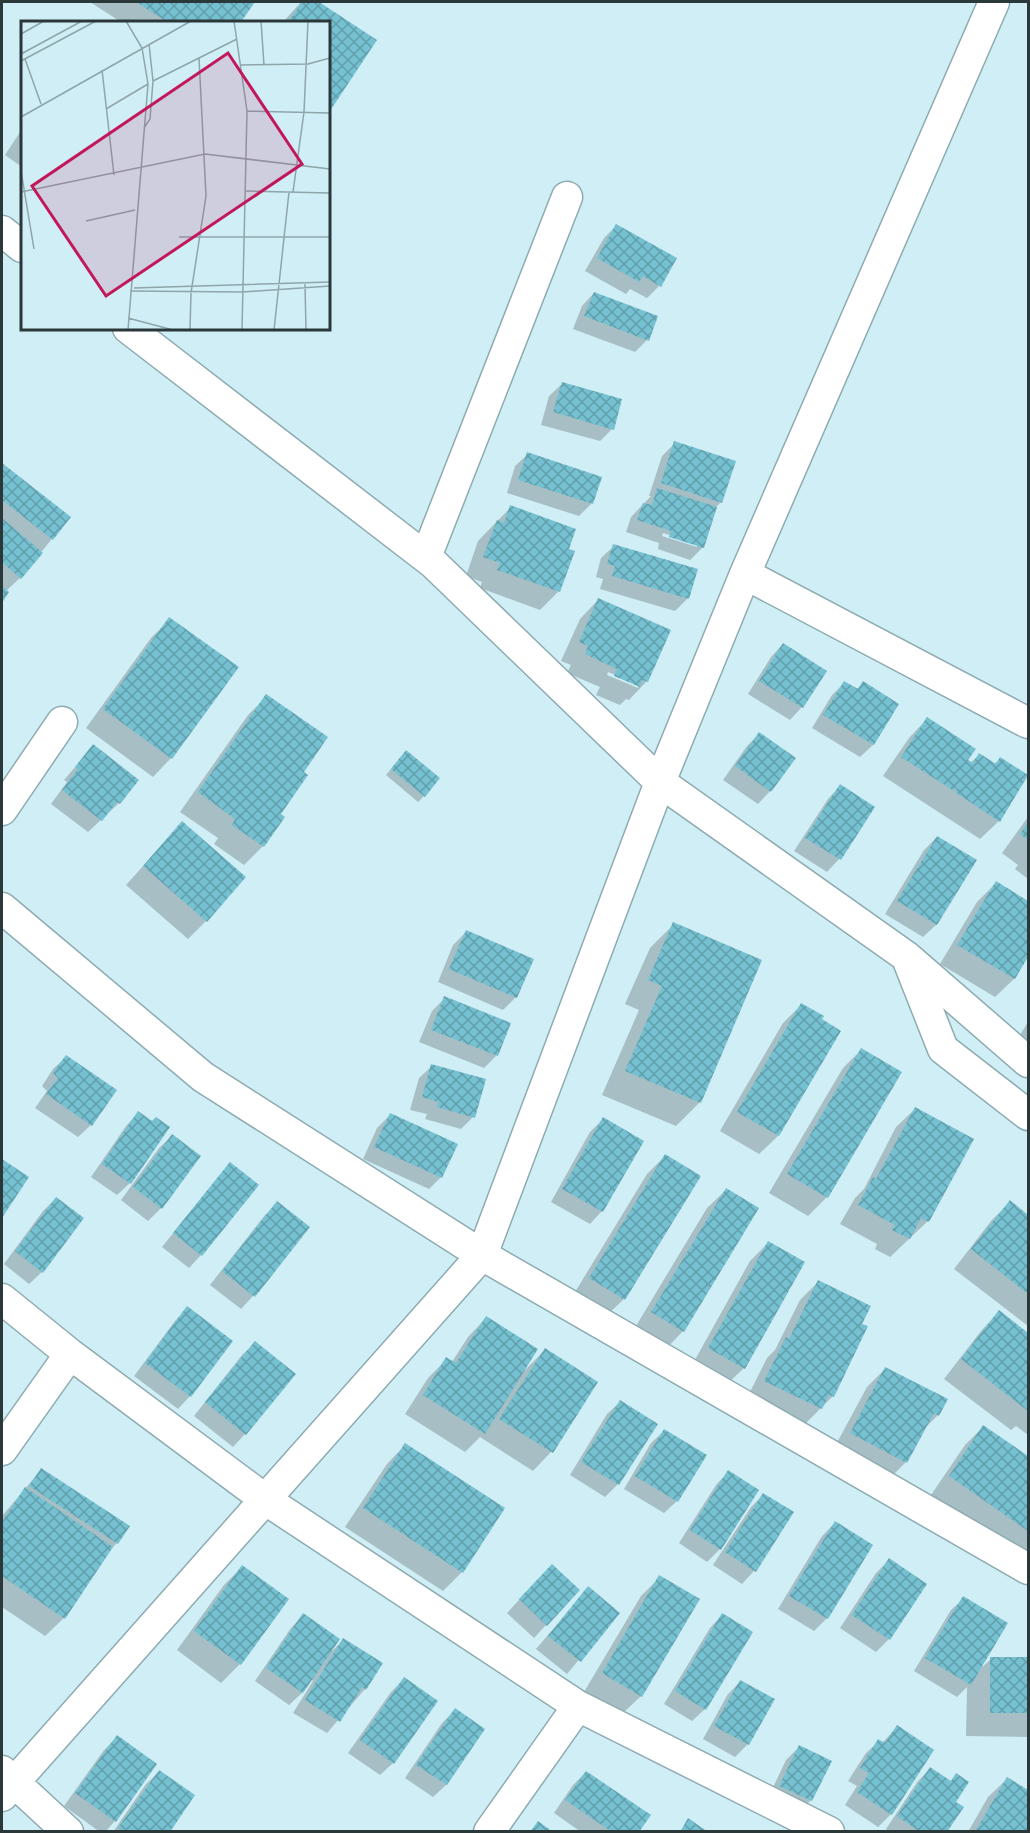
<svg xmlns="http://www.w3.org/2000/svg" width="1030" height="1833" font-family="'Fira Sans',sans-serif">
<defs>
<pattern id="building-cross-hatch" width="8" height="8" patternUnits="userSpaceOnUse" patternTransform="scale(1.5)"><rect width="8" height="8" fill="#76c1d1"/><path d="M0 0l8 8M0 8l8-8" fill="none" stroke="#619eab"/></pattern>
</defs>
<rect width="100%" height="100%" fill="#d0eef5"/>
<path fill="#0003" fill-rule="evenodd" d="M90 2H253L239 22H121Z
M301 2H317L375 40 328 22H283Z
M22 129V167L5 155Z
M616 226 659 286 647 298 630 289 626 294 585 271 604 238Z
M594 293 647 340 635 352 573 329 582 306Z
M562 384 612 429 600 441 541 425 549 396Z
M675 443 721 502 716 507 703 547 690 560 658 549 659 543 626 532 631 517 651 496H649L662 456ZM663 533 697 544V547L662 536Z
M528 454 592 503 579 516 507 493 515 466Z
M2 465 69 518 20 578 6 591 7 592 2 600Z
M511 507 567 550 559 591 540 610 480 588 482 582 466 576 478 541Z
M614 546 688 598 675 611 600 589 603 579 596 577 601 558Z
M598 600 647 681 629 700 626 699 620 705 596 695 600 687 567 673 571 665 561 661 580 619ZM608 672 638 684V688L607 675Z
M170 619 237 668 171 758 153 777 86 728 151 638Z
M783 644 802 707 790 720 748 694 771 657Z
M844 683 856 690 863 683 897 704 873 745 860 757 812 728 832 695Z
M267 696 302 772 278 814 283 817 263 846 244 865 214 844 218 838 180 812 248 715Z
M927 719 970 763 979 755 994 764 1000 759 1028 776 999 821 980 839 883 776 909 738Z
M759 734 770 791 758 804 723 780 747 746Z
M93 746 137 780 118 804 88 832 51 804 67 782 64 780Z
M400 758 424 796 418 802 386 775Z
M840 786 873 808 839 859 827 872 794 851 828 799Z
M1028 817V879L1015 869 1018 865 1002 853Z
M182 823 206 921 188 939 126 885Z
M937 837 975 861 936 925 923 937 885 914 924 850Z
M996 883 1028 903V954L1014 979 995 997 940 964 977 902Z
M674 924 700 1102 676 1126 602 1095 639 1010 625 1004 650 948Z
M466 932 516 997 503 1010 438 982 453 945Z
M445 998 497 1055 484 1068 419 1042 432 1011Z
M801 1005 820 1020 839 1031 778 1136 759 1154 720 1131 783 1023Z
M1028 1022V1040L1020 1035Z
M861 1050 827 1197 808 1216 769 1193 843 1068Z
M66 1057 91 1125 78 1137 35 1108 47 1091 42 1086 53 1069Z
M432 1066 473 1117 461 1129 425 1119 427 1114 410 1110 419 1078Z
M915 1109 928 1221 890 1257 875 1249 877 1244 840 1224 855 1198 864 1189 896 1127Z
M138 1113 130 1183 117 1195 91 1177 126 1126Z
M390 1115 441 1177 429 1189 363 1159 377 1128Z
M603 1119 602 1211 590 1224 551 1202 590 1132Z
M172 1136 161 1208 148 1221 121 1200 159 1148Z
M665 1156 624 1299 605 1317 572 1297 647 1174Z
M2 1161 27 1178 2 1215Z
M230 1164 201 1255 189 1268 162 1247 218 1177Z
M726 1190 683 1331 665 1350 633 1331 707 1208Z
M56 1198 42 1272 29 1284 4 1264 43 1211Z
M1010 1202 1028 1217V1326L954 1269 991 1221Z
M278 1203 308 1227 253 1296 241 1309 210 1285 265 1215Z
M768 1243 744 1368 725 1386 691 1367 750 1261Z
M818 1282 860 1324 866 1327 832 1397 802 1427 746 1400 767 1358 775 1350 800 1300Z
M187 1308 190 1396 178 1409 134 1376 175 1321Z
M999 1312 1028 1335V1435L1016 1426 1011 1430 944 1379 981 1331Z
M486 1318 525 1370 545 1350 551 1452 533 1471 480 1437 465 1452 405 1414 428 1378 447 1359 452 1362 468 1337Z
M255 1343 245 1434 233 1447 194 1416 242 1355Z
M886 1368 938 1415 923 1430 906 1462 887 1481 832 1452 867 1387Z
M620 1402 618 1484 605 1497 570 1475 607 1414Z
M983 1427 1028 1457V1554L1024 1559 931 1495 965 1445Z
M664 1431 677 1501 664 1513 624 1489 651 1443Z
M405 1445 503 1508 462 1572 443 1591 345 1527 387 1464Z
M41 1470 117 1543 107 1553 64 1618 45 1636 2 1607V1516Z
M728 1472 720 1549 707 1562 679 1543 716 1485Z
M763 1495 792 1513 754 1571 742 1584 713 1565 751 1507Z
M835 1523 827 1618 814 1631 778 1609 822 1536Z
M889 1560V1639L876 1652 840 1628 876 1573Z
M242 1567 287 1600 240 1664 221 1683 177 1650 224 1585Z
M660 1577 641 1696 622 1714 584 1692 641 1596Z
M539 1578 546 1625 534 1638 507 1613Z
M588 1588 618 1613 567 1674 536 1649Z
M964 1598 979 1670 991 1659H1028L1027 1737 966 1736 967 1687 957 1697 914 1671 951 1610Z
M303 1615 331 1652 343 1640 365 1689 327 1733 293 1713 313 1681 311 1679 302 1693 289 1705 255 1681 291 1628Z
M722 1615 705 1709 692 1721 664 1704 710 1628Z
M404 1679 393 1763 380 1775 348 1753 391 1692Z
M740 1682 773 1700 748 1744 735 1757 703 1739 728 1694Z
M455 1710 483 1729 446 1785 433 1797 405 1778 442 1723Z
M897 1727 891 1814 878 1827 845 1805 857 1786 848 1781 866 1753 879 1741 882 1743Z
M117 1737 115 1821 105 1832H100L64 1806 104 1750Z
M799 1747 811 1800 798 1813 768 1798 786 1760Z
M930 1769 950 1782 956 1775 954 1802 945 1832H889L886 1829 918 1781Z
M159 1772 168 1832H113L146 1784Z
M586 1772 637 1832H581L554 1813 573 1785Z
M1007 1779 1028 1791V1832H968L988 1797Z"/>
<path fill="url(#building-cross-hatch)" d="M136 2H255L241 22H167Z
M302 2H319L377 40 328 114V22H288Z
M616 224 677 258 661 287 643 276 639 282 597 258Z
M594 292 658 316 649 341 584 316Z
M562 382 622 399 614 430 553 412Z
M674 441 736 461 722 503 661 483Z
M527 452 602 477 593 504 518 480Z
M2 463 71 517 53 540 2 500Z
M657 488 717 507 704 548 669 537 671 531 637 520 643 503 652 505Z
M510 505 576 529 569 549 575 551 560 592 497 570 500 563 483 557 497 520 504 523Z
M2 518 43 553 21 579 2 562Z
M613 544 698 569 689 599 612 576 615 566 607 564Z
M2 586 9 592 2 603Z
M598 598 671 630 648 682 642 680 640 687 614 676 617 669 585 654 588 646 579 642Z
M169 617 239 667 172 759 103 709Z
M783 643 827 671 803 708 759 681Z
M844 681 858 689 863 681 899 704 874 745 823 715Z
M266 694 328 737 304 772 308 775 281 814 285 817 264 847 232 825 235 819 198 792Z
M927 717 976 749 968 760 973 763 979 753 996 764 1000 757 1028 775 1000 822 955 792 959 783 954 791 901 757Z
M759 732 796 758 771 792 735 766Z
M93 744 139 780 120 804 117 802 102 821 62 790 78 769 75 767Z
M406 750 440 778 425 797 391 769Z
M840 784 875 807 841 860 805 838Z
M182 821 246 877 207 922 143 866Z
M1028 822V840L1020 834Z
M937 836 977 860 937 925 897 901Z
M996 881 1028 901V957L1015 979 957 945Z
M673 922 762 960 701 1103 625 1071 662 986 648 980Z
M466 930 534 959 517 998 449 969Z
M444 996 511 1023 498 1056 431 1030Z
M801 1003 824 1016 822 1019 841 1031 779 1136 737 1112Z
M861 1048 902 1072 828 1198 787 1174Z
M66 1055 117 1090 92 1126 46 1094 58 1078 53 1073Z
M431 1064 486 1079 475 1118 437 1107 438 1102 422 1097Z
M915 1107 974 1139 929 1222 921 1218 910 1239 892 1230 895 1225 858 1205 873 1177 876 1179Z
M138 1111 152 1121 156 1117 170 1127 131 1184 102 1164Z
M390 1113 458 1144 442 1178 374 1147Z
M603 1117 644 1141 603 1212 562 1189Z
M172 1134 201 1156 162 1209 133 1187Z
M665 1154 701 1176 625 1300 589 1278Z
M2 1159 29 1177 2 1218Z
M230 1162 259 1185 202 1256 173 1233Z
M726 1188 759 1208 684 1332 651 1312Z
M56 1197 84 1218 43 1273 15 1251Z
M1010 1200 1028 1215V1294L971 1249Z
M277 1201 310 1227 255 1297 222 1271Z
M768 1241 805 1262 745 1369 708 1348Z
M818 1280 871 1306 862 1324 868 1326 834 1397 829 1395 822 1409 764 1381 786 1337 789 1339Z
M187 1306 233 1341 191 1397 145 1363Z
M999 1310 1028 1333V1411L961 1359Z
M486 1316 538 1349 485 1434 423 1395 446 1357 456 1363Z
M255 1341 296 1374 246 1435 205 1402Z
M545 1348 598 1382 553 1453 499 1419Z
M885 1367 948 1399 939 1416 934 1413 907 1463 850 1433Z
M620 1400 658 1424 619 1485 581 1462Z
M983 1425 1028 1456V1531L949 1476Z
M664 1429 707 1455 678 1502 635 1476Z
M405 1443 505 1508 463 1573 363 1508Z
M41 1468 130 1526 118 1544 29 1486Z
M728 1470 759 1490 721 1550 690 1530Z
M25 1487 113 1547 65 1619 2 1576V1522Z
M763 1493 794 1512 756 1572 725 1552Z
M835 1521 873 1545 828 1619 789 1596Z
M889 1558 927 1584 890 1640 852 1615Z
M552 1564 580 1590 547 1626 519 1599Z
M242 1565 289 1599 241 1665 194 1631Z
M659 1575 700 1599 642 1697 602 1673Z
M588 1586 620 1613 581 1662 548 1636Z
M963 1596 1008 1623 971 1685 925 1658Z
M303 1613 340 1639 303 1693 266 1668Z
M722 1613 753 1632 706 1710 675 1691Z
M343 1638 383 1663 366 1690 362 1687 340 1722 305 1700Z
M990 1657H1028V1713H990Z
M404 1677 438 1701 394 1764 360 1740Z
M740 1680 775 1699 749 1745 714 1726Z
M455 1708 485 1729 447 1785 416 1765Z
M897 1725 934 1750 892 1815 857 1792 869 1773 860 1768 878 1739 885 1743Z
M117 1735 157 1764 116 1822 75 1793Z
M799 1745 832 1761 812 1801 779 1786Z
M930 1767 951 1781 956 1773 969 1782 956 1802 964 1807 947 1832H920L897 1816Z
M159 1770 195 1795 170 1832H123L118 1828Z
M586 1771 651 1815 639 1832H612L565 1800Z
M1007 1777 1028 1790V1832H975Z
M688 1818 708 1832H680Z
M538 1821 553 1832H530Z"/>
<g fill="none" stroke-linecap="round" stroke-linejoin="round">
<g stroke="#8eabb1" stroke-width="33">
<path id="minor" d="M2 231 22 247
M128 328 433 563 660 782 907 957 1028 1062
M426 557 567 197
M745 574 1028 723
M2 810 62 722
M2 908 203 1077 482 1255 1028 1569
M909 963 943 1049 1028 1115
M2 1299 70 1354 266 1500 578 1706 829 1832
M2 1450 70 1354
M2 1771 68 1832
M2 1796 482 1255 660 782 745 574 994 2
M489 1832 578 1706"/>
</g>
<use href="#minor" stroke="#fff" stroke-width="30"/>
</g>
<g transform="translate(21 21)">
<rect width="309" height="309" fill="#d0eef5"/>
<path fill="none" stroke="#8ea5aa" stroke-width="1.5" d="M105 0 121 27 127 63 107 309M213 0 226 90 221 309M240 0 243 44M0 13 23 0M0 33 61 0M4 38 20 83M0 40 75 0M220 44 287 43 309 37M81 49 93 154M132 60 216 18M85 88 127 63M226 90 309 92M0 96 170 0M123 107 129 98 132 60 128 23M0 150 13 228M225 170 309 172M0 171 184 133 309 148M272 171 283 91 287 0M65 200 114 189M158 216H309M284 263 285 309M113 267 309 261M109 270 221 271 309 265M107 297 152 309M169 309 170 272 185 175 178 37M253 309 268 171"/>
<path fill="#c2185b" fill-opacity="0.15" stroke="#c2185b" stroke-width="3" d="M207 32 281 143 85 275 11 165Z"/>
<rect width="309" height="309" fill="none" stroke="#2b383a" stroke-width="3"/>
</g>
<rect width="1030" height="1833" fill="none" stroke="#2b383a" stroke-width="6"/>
</svg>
